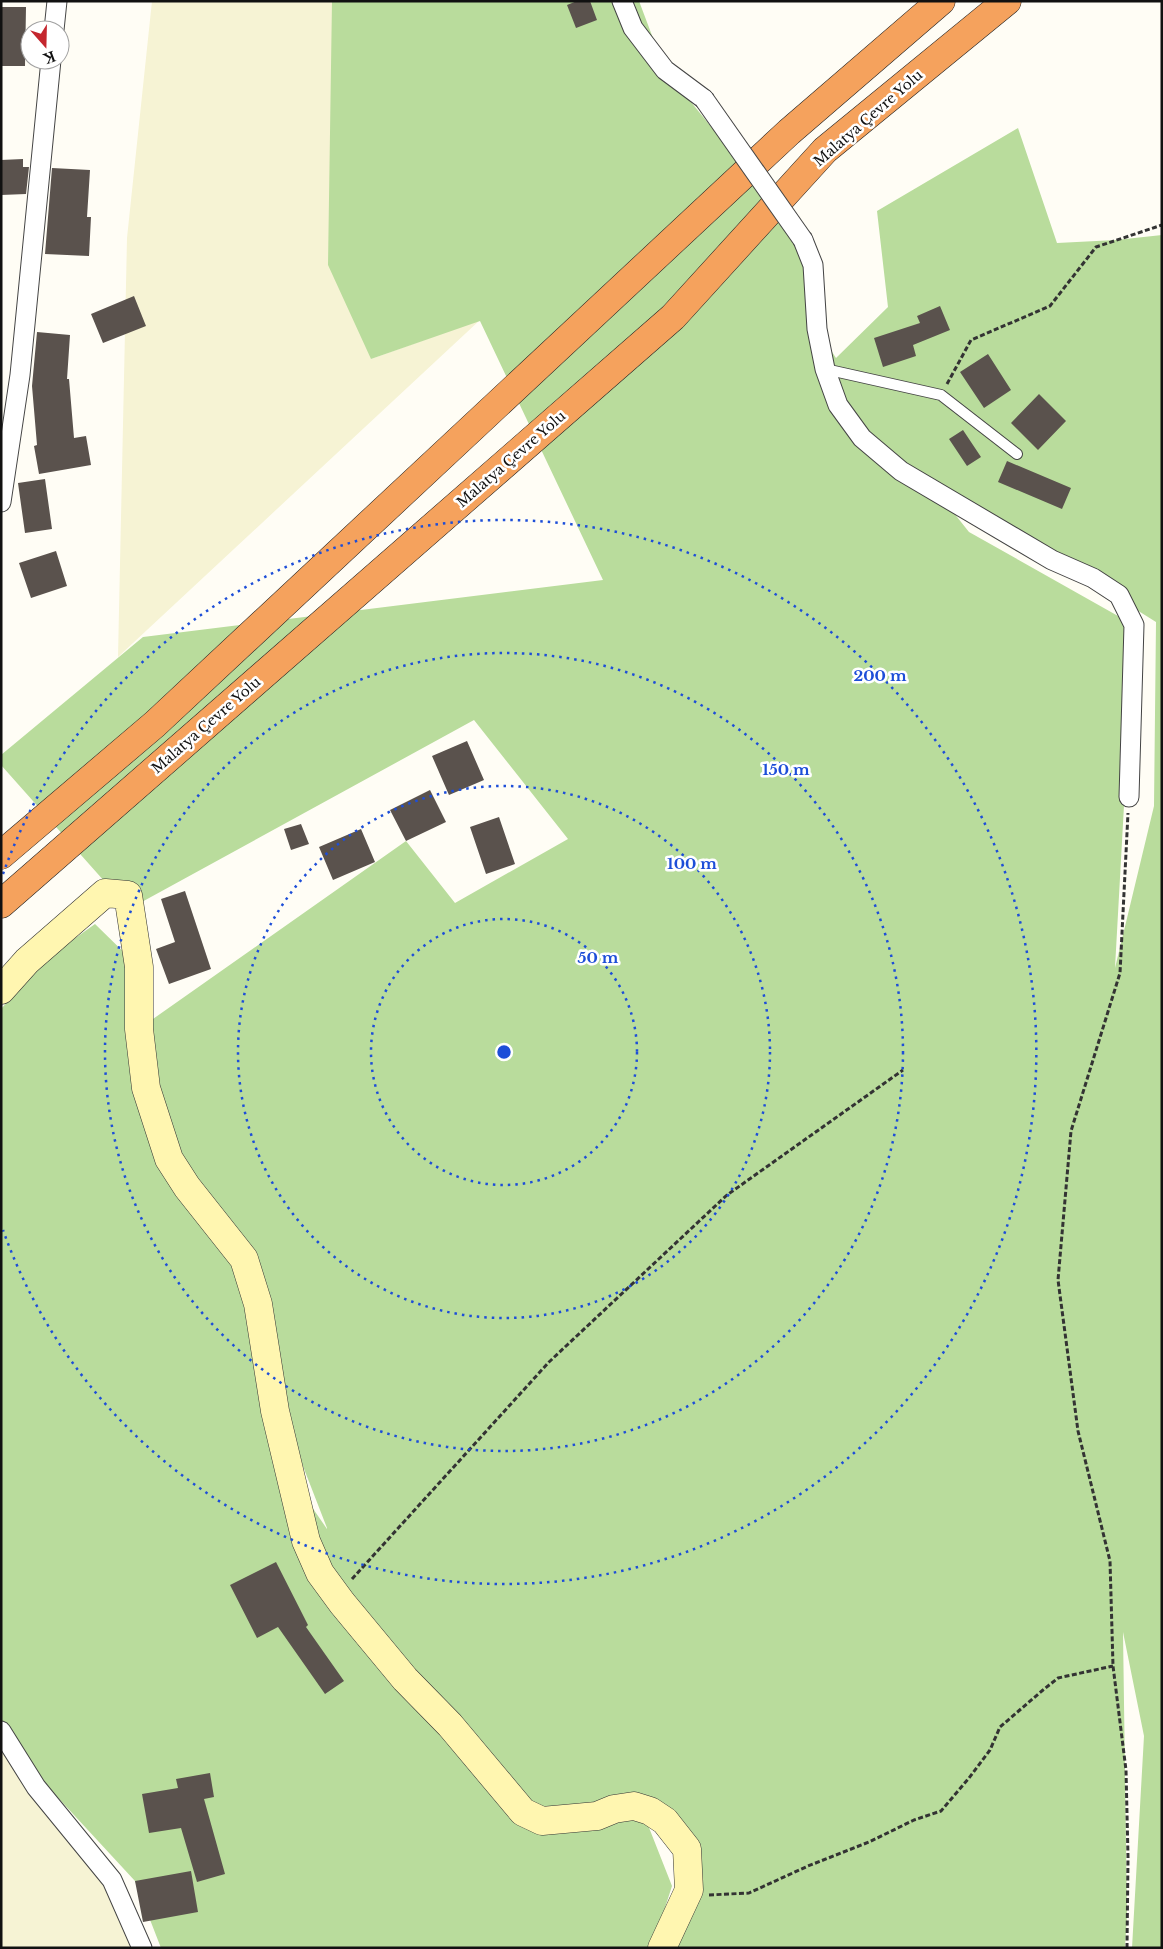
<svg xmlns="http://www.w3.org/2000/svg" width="1163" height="1949" font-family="'Libre Baskerville',serif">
<rect width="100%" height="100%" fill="#fffdf5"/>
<path fill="#f6f3d4" d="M152 1H335L371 359 480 320 118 657 127 238Z
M1 1739 112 1880 142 1948H1Z"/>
<path fill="#b9dc9c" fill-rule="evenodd" d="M332 1H639L665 70 803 240 817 329 836 358 888 307 877 211 1018 128 1057 243 1116 240 1162 235V1948H1132L1144 1736 1123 1632 1127 1915 1125 1948H663L689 1890 665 1821 646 1820 672 1886 652 1948H161L135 1881 1 1736V1009L46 959 95 924 139 967 143 1026 406 841 455 903 568 839 474 720 129 909 1 765V755L143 637 603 580 480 321 371 359 328 265ZM926 478 1156 622 1154 806 1115 968 1134 625 969 532ZM266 1371 327 1528V1529L283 1465Z"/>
<path fill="#5a524d" d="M577 1H590L597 20 576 28 567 5Z
M1 7H26L25 66H1Z
M23 159V167H29L26 194 1 195V160Z
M52 168 90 170 87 217H91L89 256 45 254Z
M134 296 146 326 103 343 91 314Z
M940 306 950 330 913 345 916 356 883 367 874 338 920 323 917 316Z
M37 332 70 335 67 379H69L74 438 86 436 91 465 39 474 34 446 37 445 32 386Z
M988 354 1011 390 984 408 960 372Z
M1039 394 1066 421 1038 450 1011 423Z
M963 430 981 457 967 466 949 439Z
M1007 461 1071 488 1062 509 998 482Z
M45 479 52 529 25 533 18 483Z
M56 551 67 586 31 598 19 563Z
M467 741 484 780 449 795 432 756Z
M430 790 446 822 406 841 390 810Z
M499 817 515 864 486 874 470 827Z
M301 824 309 844 291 850 284 829Z
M361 829 375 862 333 880 319 847Z
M185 891 211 969 169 984 156 949 175 942 161 899Z
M276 1562 308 1625 306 1627 344 1681 325 1694 278 1627 257 1638 230 1585Z
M210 1773 214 1797 204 1799 225 1874 197 1882 181 1828 149 1833 142 1794 178 1788 176 1779Z
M191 1871 198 1912 143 1922 135 1881Z"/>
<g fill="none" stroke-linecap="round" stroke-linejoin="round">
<g stroke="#444" stroke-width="12">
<path id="lane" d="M825 369 941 395 1017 454"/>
</g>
<g stroke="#444" stroke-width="21">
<path id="street" d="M622 1 633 28 665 70 704 99
M54 30 57 1
M803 240 813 265 817 329 825 369 838 405 862 438 901 471 1052 560 1093 578 1119 595 1134 625 1129 797
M1 502 20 375 51 60
M1 1731 36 1787 112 1880 142 1948"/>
</g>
<g stroke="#333" stroke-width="29">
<path id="secondary" d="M1 990 27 961 105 893 128 895 139 967V1029L146 1088 169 1159 187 1187 244 1259 258 1304 275 1411 306 1541 320 1573 342 1603 405 1679 450 1725 523 1812 542 1821 597 1816 614 1809 634 1806 650 1811 665 1821 687 1849 689 1890 662 1948"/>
</g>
<g stroke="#222" stroke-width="29">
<path id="highway" d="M1 855 155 724 789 132 941 1
M1 904 673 317 825 150 1007 1"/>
</g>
<path stroke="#333" stroke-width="3" stroke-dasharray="5 2.5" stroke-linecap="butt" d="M947 384 971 340 1050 306 1096 247 1162 225
M352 1579 549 1362 727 1195 903 1070
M709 1895 749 1893 808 1866 869 1842 914 1820 941 1811 969 1778 990 1750 1000 1727 1043 1690 1058 1678 1113 1666
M1127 1948 1128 1857 1126 1770 1113 1666 1110 1561 1078 1431 1058 1280 1071 1131 1120 973 1128 813"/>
<use href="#lane" stroke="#fff" stroke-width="10"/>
<use href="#street" stroke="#fff" stroke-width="19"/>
<use href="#secondary" stroke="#fff6b0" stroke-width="28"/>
<use href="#highway" stroke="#f5a25d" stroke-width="28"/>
<g stroke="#444" stroke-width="21" stroke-linecap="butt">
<path id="street-bridge" d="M704 99 803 240"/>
</g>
<use href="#street-bridge" stroke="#fff" stroke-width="19"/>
</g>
<g fill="none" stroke="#1d4ed8" stroke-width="2.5" stroke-dasharray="2.5 5">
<circle cx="504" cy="1052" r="133"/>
<circle cx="504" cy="1052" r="266"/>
<circle cx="504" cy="1052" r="399"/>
<path d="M3 874A532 532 0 1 1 3 1230"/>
</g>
<g text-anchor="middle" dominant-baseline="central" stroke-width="5" stroke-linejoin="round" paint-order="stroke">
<g font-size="14" fill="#111" stroke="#fff">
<text transform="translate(868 118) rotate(-41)">Malatya Çevre Yolu</text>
<text transform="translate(511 459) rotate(-41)">Malatya Çevre Yolu</text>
<text transform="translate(206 725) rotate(-41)">Malatya Çevre Yolu</text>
</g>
</g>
<circle cx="504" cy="1052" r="8" fill="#1d4ed8" stroke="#fff" stroke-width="2.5"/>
<g font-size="15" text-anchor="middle" font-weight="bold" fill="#1d4ed8" stroke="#fff" stroke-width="5" stroke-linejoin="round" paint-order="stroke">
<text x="880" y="681">200 m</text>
<text x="786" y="775">150 m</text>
<text x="692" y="869">100 m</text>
<text x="598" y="963">50 m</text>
</g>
<rect width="1163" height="1949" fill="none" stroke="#111111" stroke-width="5"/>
<g transform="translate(45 45) rotate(160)"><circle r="24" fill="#ffffff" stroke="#a0a0a0"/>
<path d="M0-4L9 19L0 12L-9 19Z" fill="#c4262e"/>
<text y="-8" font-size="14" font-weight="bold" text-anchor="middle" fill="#111111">K</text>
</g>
</svg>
